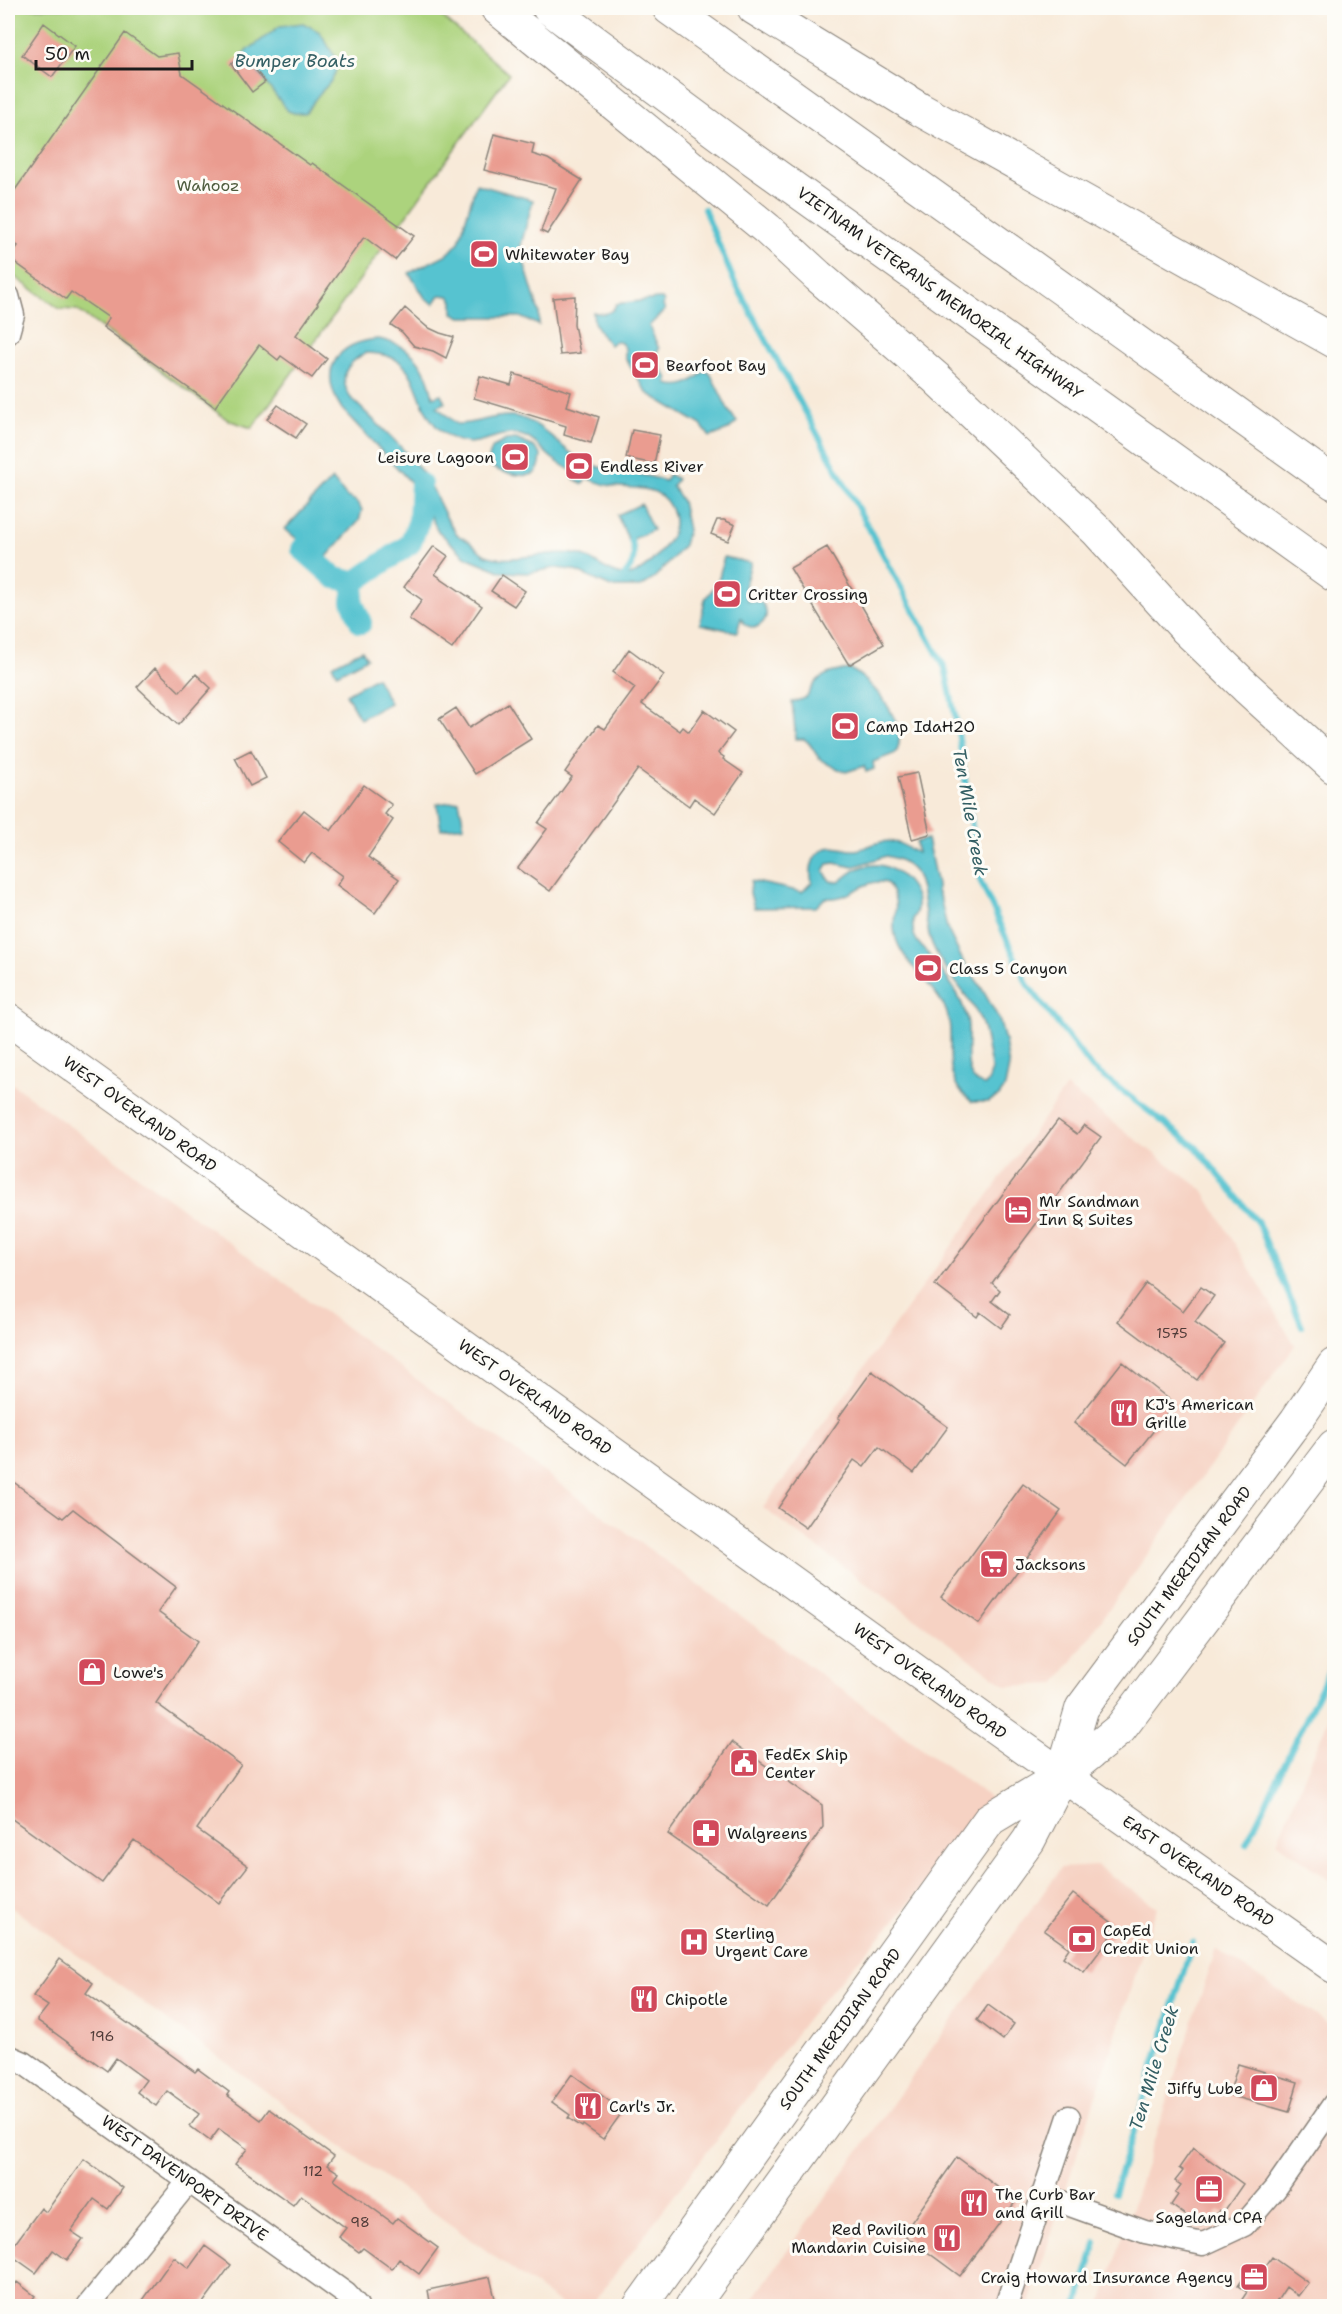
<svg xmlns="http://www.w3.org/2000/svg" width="1342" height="2314" font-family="'Shantell Sans',sans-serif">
<rect width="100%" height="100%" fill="#fdfcf7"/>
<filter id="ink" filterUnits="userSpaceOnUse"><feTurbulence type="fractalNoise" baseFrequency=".0167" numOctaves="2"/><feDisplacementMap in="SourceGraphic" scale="12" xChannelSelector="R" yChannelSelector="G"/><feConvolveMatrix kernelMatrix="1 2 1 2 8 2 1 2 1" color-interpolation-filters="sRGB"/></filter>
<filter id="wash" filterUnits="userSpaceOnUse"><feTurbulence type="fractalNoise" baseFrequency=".008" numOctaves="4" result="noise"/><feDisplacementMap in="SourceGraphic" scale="24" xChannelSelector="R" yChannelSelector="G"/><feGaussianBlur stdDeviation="1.35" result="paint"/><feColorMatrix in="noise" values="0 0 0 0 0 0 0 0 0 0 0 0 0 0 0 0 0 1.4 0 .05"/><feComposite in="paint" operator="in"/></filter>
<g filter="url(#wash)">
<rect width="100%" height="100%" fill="#f8ead9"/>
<path fill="#f6d2c3" d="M8 1081 993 1800 896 1919 816 2007 591 2306H563L8 1905Z
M1066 1087 1203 1190 1295 1345 1056 1684 1007 1686 763 1508Z
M1334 1706V1884L1277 1842Z
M1097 1866 1157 1907 1028 2306H748L1061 1868Z
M1216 1949 1334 2027V2306H1100Z"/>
<path fill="#acd37d" stroke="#64784c" stroke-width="1.5" d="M8 8H432L509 74 252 428 228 420 77 310 60 309 8 272Z"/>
<path fill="#57c3d0" stroke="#3a7076" stroke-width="1.5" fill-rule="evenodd" d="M303 23 320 32 338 62C334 79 332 81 321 92 315 98 311 107 305 113H294L288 111 243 54 280 26Z
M476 184 533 200 520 249 539 312V325L520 317H461L453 313V301L449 296 440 295 434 304 425 298 409 273 449 253 459 242Z
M657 299H662L664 302 663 306 665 310 649 326 659 349 654 356 668 378 667 384C684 389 691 382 705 371L710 373 729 411 737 422 728 430 710 437 701 425 647 393 625 358V348L621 343 615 341 610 345 600 333 594 322 593 312C602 315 613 314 616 304Z
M379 339C413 346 426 364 433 397L441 394 445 403 437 407 457 424C476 424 492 415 511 416 540 418 557 446 580 459 608 475 636 470 665 481L669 474 677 479 672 486 682 501 688 530 684 545 673 558 652 580 641 587H611L573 570 555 568 529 573 502 572 466 557 438 531 416 488 342 409C317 371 336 342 379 339ZM365 353C429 353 406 405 445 434 475 456 492 429 520 435 533 438 543 451 553 459 561 465 569 469 577 474L574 479 583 484 586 478C595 481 604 485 612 486 637 490 663 483 673 514 675 523 674 532 669 540 662 551 646 570 633 574 615 580 599 562 583 556 556 546 507 567 484 554 479 551 475 546 470 542 467 540 462 538 459 536 446 524 436 491 425 476 404 447 375 422 350 397 338 376 346 364 365 353Z
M516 439 534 447 541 455C540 476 532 478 512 474 496 471 482 468 493 447L506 440Z
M332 479 347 497 356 501 362 510 359 521 323 561 285 529Z
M641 504 653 530 629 541 617 515Z
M724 557 751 563C748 575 741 590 748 601L761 602C770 613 767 623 754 628L745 625 741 618 737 632 700 624 705 599 718 582Z
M362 650 367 658 337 674 332 665Z
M850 669C874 682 910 725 896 753L873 762 874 769 866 772 864 766 846 772C837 768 826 765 819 758 813 751 812 744 804 739H796L792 702C815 697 805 693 817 681 826 672 839 671 850 669Z
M376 677 390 703 360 719 346 694Z
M459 801 464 826 441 829 437 804Z
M927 839 937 885V891L941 901 947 928 963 961 981 987 999 1019 1005 1041 1009 1067 1005 1087 999 1096 988 1102H972C968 1098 962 1094 959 1089 942 1065 957 1034 945 1008 933 983 901 962 895 935 890 913 904 908 887 883 862 877 853 901 825 898L816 907 754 908 750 893 751 881 802 892 812 882C808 867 814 849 832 847 840 847 848 851 856 850 862 849 868 846 874 844 891 837 902 844 917 853L916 842ZM886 856C897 858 907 862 914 871 924 886 924 920 930 938 940 970 970 993 982 1024 985 1033 986 1042 988 1051 991 1065 994 1074 985 1085 958 1082 972 1036 967 1019 961 994 945 975 929 955 925 950 917 943 915 937 912 932 913 924 913 918 929 896 896 862 872 865 857 866 850 874 839 882L830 881 824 871 828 864 834 863 853 867Z"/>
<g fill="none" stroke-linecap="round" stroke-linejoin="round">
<path stroke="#57c3d0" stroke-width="6" d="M704 209 734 281 945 668 957 725 980 880 1027 984 1092 1068 1196 1147 1258 1223 1302 1326
M621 579C633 567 637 557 631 540
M1246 1844 1334 1661
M1114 2193 1193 1942
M1077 2306 1096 2242"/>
<path stroke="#57c3d0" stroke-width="22" d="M324 523 302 549 335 578 355 582 410 544 419 521 421 484
M355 582 352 601 361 623"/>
</g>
<g id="blocks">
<path fill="#ea9c90" d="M44 23 75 46 52 77 22 55Z
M125 33 157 56 178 53 182 74 310 165 312 163 414 236 395 260 364 237 317 303 318 304 296 335 327 359 312 378 281 356 278 360 259 345 215 407 103 327 109 318 71 292 66 299 9 258 18 246 8 239V200Z
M243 54 265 82 252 92 231 64Z
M494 134 534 144 532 154 548 159 582 180 547 234 541 231 556 188 484 170Z
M575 296 574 325 580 353 560 355 553 298Z
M405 308 427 327 440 333 454 337 446 358 433 351 414 346 402 332 391 325Z
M514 374 571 392 567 406 599 417 591 443 564 435 566 426 474 398 480 376 511 385Z
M278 405 306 424 296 438 267 419Z
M632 430 660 435 654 464 626 458Z
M717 520H724L735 525 728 541 711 534Z
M434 546 448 556 435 574 482 606 452 649 409 619 422 600 404 587Z
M827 547 884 644 849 665 790 568Z
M502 575 525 591 514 606 491 591Z
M629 649 664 675 642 704 680 731 683 727 689 732 704 710 734 732 718 753 724 757 723 759 743 773 715 813 694 798 689 806 638 769 550 891 518 868 547 829 538 823 572 777 565 772 598 725 605 729 635 688 613 672Z
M155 668 180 692 196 674 211 688 178 725 137 687Z
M508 703 531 739 475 774 439 719 456 708 469 728Z
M251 750 266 778 250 786 235 758Z
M917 773 930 834 912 839 898 777Z
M364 785 392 805 385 814 393 820 368 857 399 879 375 913 337 885 343 876 312 853 304 863 278 842 304 810 331 831Z
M1058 1120 1077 1134 1084 1125 1101 1137 992 1283 1000 1290 992 1301 1010 1315 1001 1328 980 1312 977 1317 935 1285Z
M1146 1283 1183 1311 1201 1287 1214 1296 1195 1322 1224 1343 1197 1380 1118 1321Z
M1122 1362 1175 1404 1127 1464 1074 1423Z
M872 1371 948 1427 914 1473 879 1447 864 1467 854 1460 806 1528 778 1508 840 1419 838 1418Z
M8 1478 63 1518 73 1509 176 1587 158 1612 198 1641 156 1703 241 1765 197 1829 248 1866 219 1903 134 1840 102 1883 8 1816Z
M1023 1484 1061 1511 979 1624 941 1597Z
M732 1742 822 1805 823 1827 769 1905 668 1834Z
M1073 1894 1118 1927 1084 1972 1063 1957 1069 1948 1044 1930Z
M60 1959 93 1983 86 1993 195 2072 198 2069 229 2092 227 2095 261 2120 269 2109 334 2156 327 2165 339 2173 334 2180 393 2223 397 2218 438 2248 419 2274 399 2259 392 2269 363 2248 359 2252 339 2237 346 2228 301 2195 293 2205 235 2164 247 2149 219 2129 210 2141 190 2126 199 2114 167 2091 156 2106 137 2092 146 2080 116 2058 107 2071 37 2020 48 2006 33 1996Z
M988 2005 1014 2024 1003 2040 977 2020Z
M1238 2064 1298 2082 1289 2112 1229 2095Z
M572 2074 623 2111 603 2139 583 2125 582 2127 568 2118 570 2115 552 2102Z
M1193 2148 1243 2184 1223 2213 1219 2210 1213 2219 1208 2216 1201 2226 1171 2205 1178 2195 1175 2193 1181 2185 1175 2181 1183 2171 1179 2168Z
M957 2157 1016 2201 960 2276 903 2234Z
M84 2159 123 2188 108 2209 94 2199 71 2231 83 2239 67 2260 53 2250 36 2273 8 2253 41 2208 46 2212Z
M205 2246 231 2265 200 2307H138L174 2257 189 2268Z
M1272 2257 1308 2283 1298 2296 1286 2287 1273 2307H1237L1247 2292 1238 2286 1254 2263 1263 2270Z
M490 2277 497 2307H431L428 2290Z
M17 2282 35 2296 27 2307H8V2294Z"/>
</g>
</g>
<g filter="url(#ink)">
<use href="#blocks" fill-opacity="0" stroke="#8a837a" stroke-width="1.5"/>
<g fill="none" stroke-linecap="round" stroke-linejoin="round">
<g stroke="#8a837a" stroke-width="25">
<path id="street" d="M8 296 13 315 8 333
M8 2056 24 2063 346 2294 357 2306
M1042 2195 1145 2232 1203 2244 1244 2225 1275 2189 1334 2104
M88 2306 189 2181
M1006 2306 1069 2117"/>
</g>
<g stroke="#8a837a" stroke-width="34">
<path id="secondary" d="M8 1019 997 1729 1334 1967"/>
</g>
<g stroke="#8a837a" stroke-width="35">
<path id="primary" d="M640 2306 990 1819 1062 1776 1120 1729 1334 1446
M692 2306 1029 1840 1062 1776 1082 1708 1296 1421 1334 1365"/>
</g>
<g stroke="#8a837a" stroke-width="35">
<path id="highway" d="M497 8 767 229 818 276 936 378 1096 530 1186 629 1246 687 1334 767
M549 8 739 149 1334 575
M669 8 1334 483
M754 8 921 110 1334 341"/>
</g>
<use href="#street" stroke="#fff" stroke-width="22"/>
<use href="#secondary" stroke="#fff" stroke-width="32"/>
<use href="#primary" stroke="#fff" stroke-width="33"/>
<use href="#highway" stroke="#fff" stroke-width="33"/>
</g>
</g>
<defs>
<g id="stadium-square" transform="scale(1.5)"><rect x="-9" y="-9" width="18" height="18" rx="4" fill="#d1495b" stroke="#fdfcf7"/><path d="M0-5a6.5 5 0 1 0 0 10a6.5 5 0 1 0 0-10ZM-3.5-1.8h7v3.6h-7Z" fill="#fff"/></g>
<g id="hotel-square" transform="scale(1.5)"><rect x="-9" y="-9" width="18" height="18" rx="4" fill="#d1495b" stroke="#fdfcf7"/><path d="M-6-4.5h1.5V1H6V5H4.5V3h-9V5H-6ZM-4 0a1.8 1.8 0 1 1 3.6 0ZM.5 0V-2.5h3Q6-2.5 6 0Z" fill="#fff"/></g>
<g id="restaurant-square" transform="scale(1.5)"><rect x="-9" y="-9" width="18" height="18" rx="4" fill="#d1495b" stroke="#fdfcf7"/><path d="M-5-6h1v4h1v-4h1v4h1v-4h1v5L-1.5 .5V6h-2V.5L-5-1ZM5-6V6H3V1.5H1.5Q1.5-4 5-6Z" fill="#fff"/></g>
<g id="supermarket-square" transform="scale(1.5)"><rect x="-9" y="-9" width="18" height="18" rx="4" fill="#d1495b" stroke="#fdfcf7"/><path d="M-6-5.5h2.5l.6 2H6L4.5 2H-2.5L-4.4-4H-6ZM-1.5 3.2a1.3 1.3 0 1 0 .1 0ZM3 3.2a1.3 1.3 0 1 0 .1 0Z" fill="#fff"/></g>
<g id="shop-square" transform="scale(1.5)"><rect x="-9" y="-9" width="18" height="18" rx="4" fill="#d1495b" stroke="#fdfcf7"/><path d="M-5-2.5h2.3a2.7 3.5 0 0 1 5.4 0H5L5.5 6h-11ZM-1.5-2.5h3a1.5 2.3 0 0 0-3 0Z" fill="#fff"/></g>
<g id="civic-square" transform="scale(1.5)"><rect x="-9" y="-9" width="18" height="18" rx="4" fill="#d1495b" stroke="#fdfcf7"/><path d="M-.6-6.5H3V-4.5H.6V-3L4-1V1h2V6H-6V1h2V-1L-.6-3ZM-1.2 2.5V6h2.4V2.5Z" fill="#fff"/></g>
<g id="pharmacy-square" transform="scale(1.5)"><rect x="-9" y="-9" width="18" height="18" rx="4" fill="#d1495b" stroke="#fdfcf7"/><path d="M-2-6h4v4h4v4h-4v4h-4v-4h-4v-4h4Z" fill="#fff"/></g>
<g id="bank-square" transform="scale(1.5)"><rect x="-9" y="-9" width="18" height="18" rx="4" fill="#d1495b" stroke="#fdfcf7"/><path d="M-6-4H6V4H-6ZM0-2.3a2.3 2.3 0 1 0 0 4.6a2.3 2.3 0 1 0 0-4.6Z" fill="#fff"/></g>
<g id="hospital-square" transform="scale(1.5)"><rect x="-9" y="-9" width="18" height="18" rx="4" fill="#d1495b" stroke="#fdfcf7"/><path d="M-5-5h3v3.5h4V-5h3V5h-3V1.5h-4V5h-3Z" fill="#fff"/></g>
<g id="office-square" transform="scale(1.5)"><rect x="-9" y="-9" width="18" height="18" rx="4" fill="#d1495b" stroke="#fdfcf7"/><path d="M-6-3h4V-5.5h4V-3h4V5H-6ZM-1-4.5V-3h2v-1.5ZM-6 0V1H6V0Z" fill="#fff"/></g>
</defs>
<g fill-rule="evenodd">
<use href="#stadium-square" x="484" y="254"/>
<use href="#stadium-square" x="645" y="365"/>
<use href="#stadium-square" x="515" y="457"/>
<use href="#stadium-square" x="579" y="466"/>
<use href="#stadium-square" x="727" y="594"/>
<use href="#stadium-square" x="845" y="726"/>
<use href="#stadium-square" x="928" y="968"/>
<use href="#hotel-square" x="1018" y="1210"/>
<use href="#restaurant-square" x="1124" y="1413"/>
<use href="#supermarket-square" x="994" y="1564"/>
<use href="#shop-square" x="92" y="1672"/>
<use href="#civic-square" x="744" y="1763"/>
<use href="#pharmacy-square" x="706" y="1833"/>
<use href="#bank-square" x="1082" y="1939"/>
<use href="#hospital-square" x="694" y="1942"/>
<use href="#restaurant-square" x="644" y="1999"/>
<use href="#shop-square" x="1264" y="2088"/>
<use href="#restaurant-square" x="588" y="2106"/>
<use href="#office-square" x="1209" y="2189"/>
<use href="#restaurant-square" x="974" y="2203"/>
<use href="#restaurant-square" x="947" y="2238"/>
<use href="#office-square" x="1254" y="2277"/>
</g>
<g text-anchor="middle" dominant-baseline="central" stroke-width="6" stroke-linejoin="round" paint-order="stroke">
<g font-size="14" fill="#503c39">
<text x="1172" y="1333">1575</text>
<text x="102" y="2036">196</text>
<text x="313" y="2171">112</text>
<text x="360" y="2222">98</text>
</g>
<g font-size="16" fill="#4e5c3e" stroke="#fdfcf7">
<text x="208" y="185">Wahooz</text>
</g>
<g font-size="16" fill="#1c1c1c" stroke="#fdfcf7" text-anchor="start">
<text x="505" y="254">Whitewater Bay</text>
<text x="666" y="365">Bearfoot Bay</text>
<text x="494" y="457" text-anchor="end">Leisure Lagoon</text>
<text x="600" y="466">Endless River</text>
<text x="748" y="594">Critter Crossing</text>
<text x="866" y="726">Camp IdaH2O</text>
<text x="949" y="968">Class 5 Canyon</text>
<text x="1039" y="1201">Mr Sandman<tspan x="1039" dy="18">Inn &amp; Suites</tspan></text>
<text x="1145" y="1404">KJ's American<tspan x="1145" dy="18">Grille</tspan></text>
<text x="1015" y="1564">Jacksons</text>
<text x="113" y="1672">Lowe's</text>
<text x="765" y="1754">FedEx Ship<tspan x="765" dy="18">Center</tspan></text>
<text x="727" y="1833">Walgreens</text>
<text x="1103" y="1930">CapEd<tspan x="1103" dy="18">Credit Union</tspan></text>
<text x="715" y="1933">Sterling<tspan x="715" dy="18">Urgent Care</tspan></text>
<text x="665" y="1999">Chipotle</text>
<text x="1243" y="2088" text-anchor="end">Jiffy Lube</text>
<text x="609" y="2106">Carl's Jr.</text>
<text x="995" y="2194">The Curb Bar<tspan x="995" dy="18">and Grill</tspan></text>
<text x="1209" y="2217" text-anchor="middle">Sageland CPA</text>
<text x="926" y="2229" text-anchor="end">Red Pavilion<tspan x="926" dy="18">Mandarin Cuisine</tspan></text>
<text x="1233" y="2277" text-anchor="end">Craig Howard Insurance Agency</text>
</g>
<g font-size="16" fill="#1c1c1c" stroke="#fdfcf7">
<text transform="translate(940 293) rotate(36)">VIETNAM VETERANS MEMORIAL HIGHWAY</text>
<text transform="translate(140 1114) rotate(36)">WEST OVERLAND ROAD</text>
<text transform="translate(535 1397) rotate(36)">WEST OVERLAND ROAD</text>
<text transform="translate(1189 1566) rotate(-53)">SOUTH MERIDIAN ROAD</text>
<text transform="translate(930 1681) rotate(36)">WEST OVERLAND ROAD</text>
<text transform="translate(1198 1871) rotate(35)">EAST OVERLAND ROAD</text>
<text transform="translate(840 2029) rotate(-54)">SOUTH MERIDIAN ROAD</text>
<text transform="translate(185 2178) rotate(36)">WEST DAVENPORT DRIVE</text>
</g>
<g font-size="18" font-style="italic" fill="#345f64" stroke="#fdfcf7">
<text x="295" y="61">Bumper Boats</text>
<text transform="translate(970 812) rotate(80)">Ten Mile Creek</text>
<text transform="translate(1154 2068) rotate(-73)">Ten Mile Creek</text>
</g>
</g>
<rect width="1342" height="2314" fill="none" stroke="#fdfcf7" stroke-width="30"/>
<path d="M36 60v9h156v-9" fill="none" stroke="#1c1c1c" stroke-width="3"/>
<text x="45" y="60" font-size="18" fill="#1c1c1c" stroke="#fdfcf7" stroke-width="4.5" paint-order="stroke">50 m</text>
</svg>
